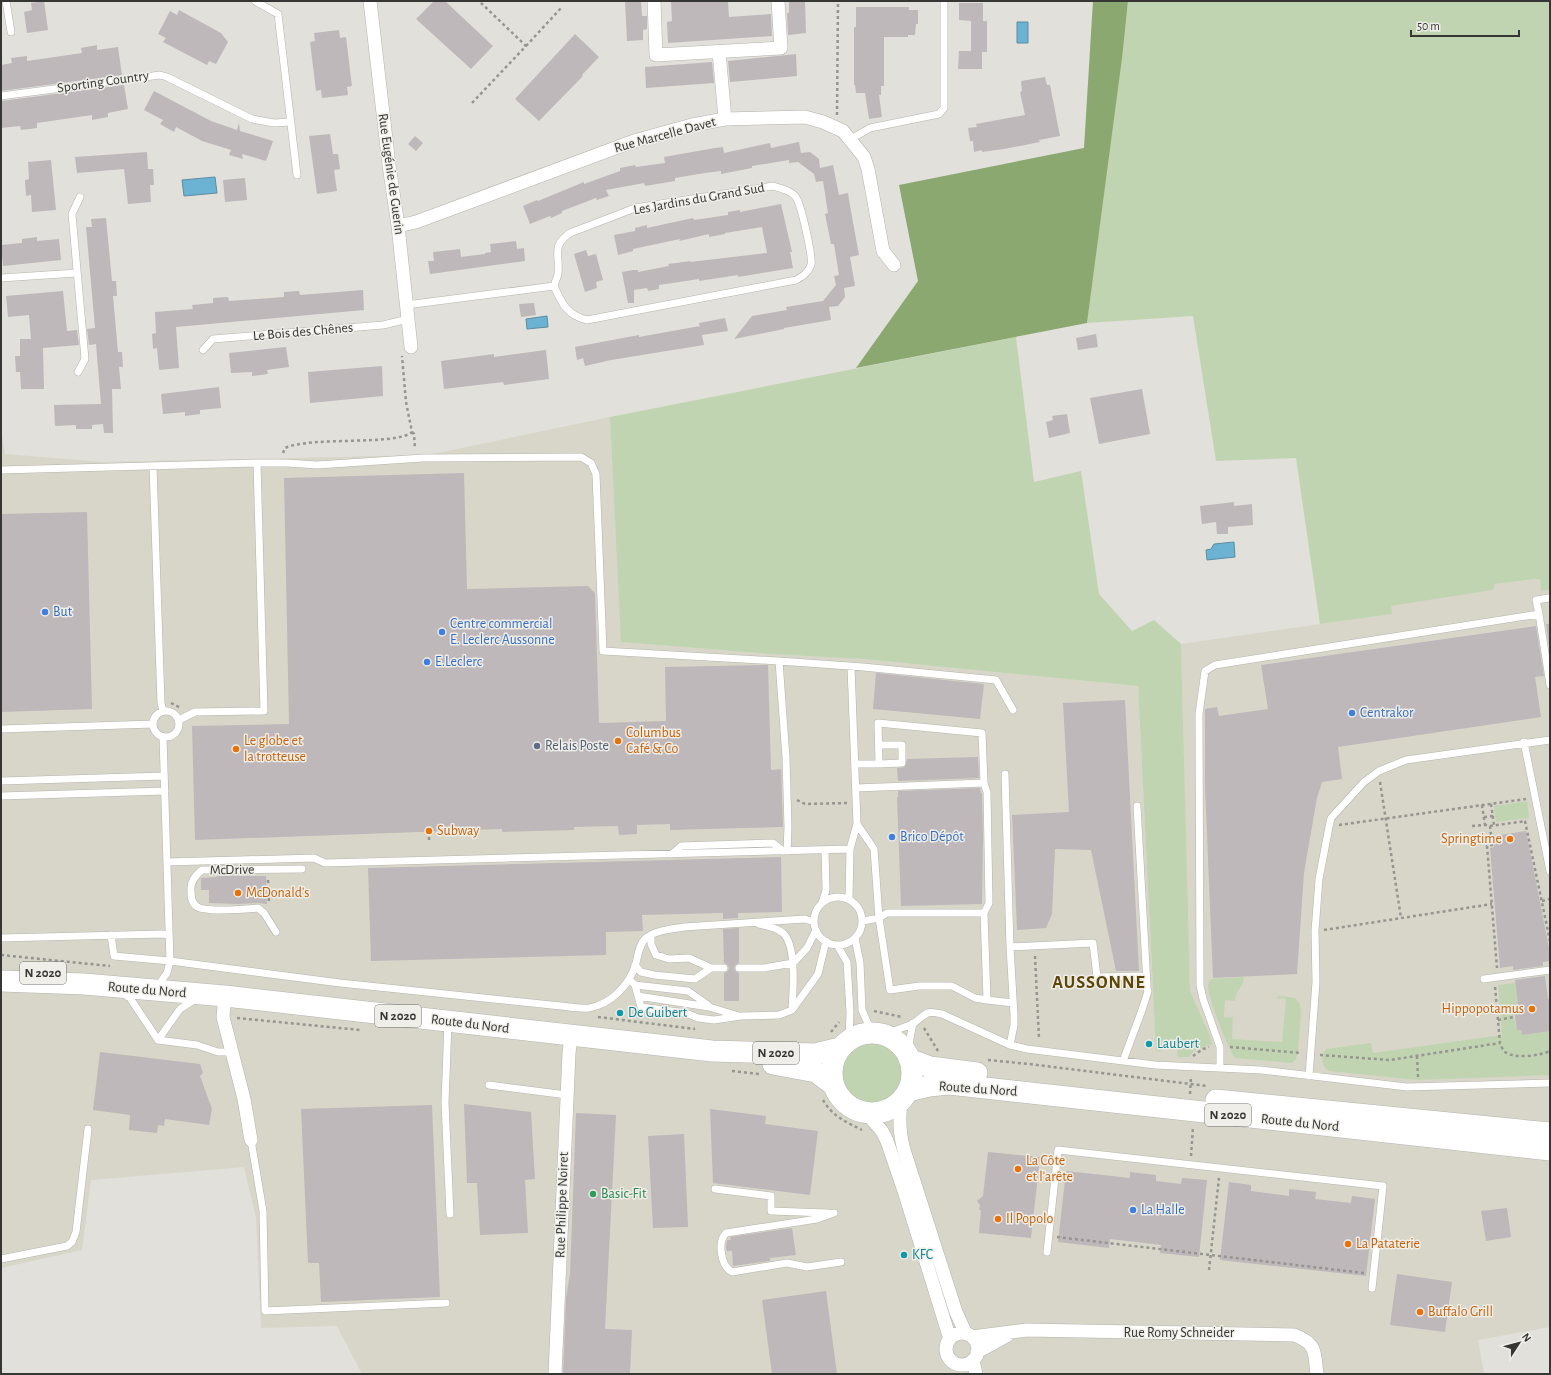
<svg xmlns="http://www.w3.org/2000/svg" width="1551" height="1375" font-family="'Alegreya Sans',sans-serif">
<rect width="100%" height="100%" fill="#e1e0da"/>
<path fill="#d8d6c8" d="M610 417 622 642 769 654 863 659 1138 686 1156 1051H1161L1167 1044H1177L1178 1056 1191 1053 1181 644 1391 614 1390 606 1493 590 1495 584 1539 579 1542 591 1550 590V1327L1478 1340 1484 1374H362L337 1326 261 1328 256 1218 244 1167 91 1180 82 1250 1 1268V429L5 454 102 462 428 455Z"/>
<path fill="#c1d4b1" d="M1128 1H1550V590L1541 591 1540 580 1536 579 1495 584 1493 590 1391 606 1392 614 1320 624 1296 458 1216 461 1193 316 1087 323Z
M1016 337 1034 482 1081 471 1099 594 1132 631 1154 620 1181 644 1190 991 1210 1036 1212 1044 1195 1050 1188 1057H1178L1176 1044H1167L1161 1051H1156L1138 686 863 659 769 654 621 642 610 417Z
M1527 801 1529 818 1496 822 1494 806Z
M1244 977C1244 986 1235 991 1235 1001L1225 1000 1224 1017H1233L1232 1039 1282 1042 1286 999 1276 998 1277 997 1279 996 1295 998 1300 1004 1301 1011 1298 1050 1296 1059 1292 1063 1235 1058C1227 1046 1209 1000 1208 987 1208 984 1209 982 1211 979Z
M1515 983 1518 1004 1513 1005 1515 1014 1513 1015 1517 1030H1521L1523 1035 1550 1031V1075L1417 1080 1329 1071C1322 1067 1322 1059 1323 1053L1326 1049 1371 1043 1373 1053 1502 1035 1498 985Z
M840 1074a32 32 0 1 1 64 0a32 32 0 1 1-64 0Z"/>
<path fill="#8aa86f" d="M1093 1H1128L1122 58 1087 323 856 368 918 281 899 185 1084 148Z"/>
<path fill="#6bb2d3" stroke="#5b8da3" d="M1017 22H1028V43H1017Z
M215 177 217 193 184 196 182 180Z
M547 316 548 327 527 329 526 319Z
M1234 542 1235 557 1207 560 1206 550 1211 549 1214 544Z"/>
<path fill="#beb8bb" d="M44 1 48 30 27 33 24 12 32 10 31 3Z
M434 1H445L493 46 471 69 416 19Z
M625 1H641L642 16H647V29L643 30V40L627 41Z
M671 1H728L729 17 771 14 772 36 668 43 667 22 672 21Z
M789 1H805L806 33 788 35 787 13H789Z
M959 3H983V21H987V52H982V69H958L959 51H971V21L959 20Z
M856 7H909V10H918V24H916L915 35H908V37H884V86H881V95H879L882 117 869 119 865 93H856L855 85H854V27H856Z
M179 10 221 33 228 42 216 64 209 61 207 65 163 42 166 38 158 34 170 11 177 15Z
M339 30 340 38 346 37 352 86 347 87 348 95 322 98 321 90 316 91 310 42 315 41 314 33Z
M575 34 599 57 582 75 583 76 539 121 515 99Z
M97 45V50L118 47 122 75 1 91V65L12 63 11 58 27 56V61L48 58 82 53 81 48Z
M796 54 797 76 730 82 728 61Z
M712 62 714 83 646 88 645 67Z
M1045 77 1047 85H1050L1060 136 1039 140 1040 142 1004 149 982 152V150L974 152 973 141H970L968 128 977 127 976 124 1025 115 1020 92 1022 91 1021 81Z
M124 85 128 109 108 113V117L92 120V115L37 123V128L21 130 20 126 1 128V101Z
M154 91 211 121 237 130 239 123 240 131 273 141 266 161 242 154 243 159 229 155 231 150 202 141 176 127 174 132 160 124 163 120 144 110Z
M330 134 333 154H338L340 169 334 170 337 191 317 194 309 136Z
M415 136 423 143 416 151 408 144Z
M799 142 801 153 810 152 819 159 820 168 833 165 839 195 848 193 849 200 859 255 850 257 855 286 844 288 845 297 838 306 829 307 831 320 784 328V329L734 339 752 316 787 310 786 307 823 301 836 285 834 276 839 275 834 244H831L825 214 828 213 823 181 816 182 814 174 798 162 789 163V160L752 166V168L721 174V171L705 173 675 178V181L645 186 644 183 606 190 609 196 597 200 596 198 562 211V213L551 218 550 216 530 224 523 206 537 200 538 201 584 182V184L620 171V168L635 165 636 167 665 163 664 157 715 148 723 147 724 153 770 143 771 148Z
M147 152 148 169H153L154 185H150L151 202 128 204 124 169 77 173 75 157Z
M51 160 56 210 32 212 31 195 26 196 25 180 29 179 28 162Z
M245 178 247 200 225 202 223 180Z
M781 204 792 252H790L793 268 738 277V275L699 281V279L659 285V289L648 291 647 288 634 290V303H628L622 272 633 270H638V272L669 266 668 264 691 261 690 262 767 253 762 227 725 233V234L709 237V234L679 241 680 239 633 249V251L618 255 614 235 635 231V228L647 225V228L693 218 694 220 728 215V212L740 210V212Z
M106 218 112 281H116L117 296H113L118 352H122L123 367H119L121 389H112L113 433H104L103 424 92 425V429H76V425L55 426 54 405 101 404 96 344 89 345 87 329 95 328 86 227H92L91 219Z
M37 237V241L59 239 61 260 3 266 1 245 22 243V239Z
M516 241 517 249 524 248 525 261 430 274 428 261H434L433 252 460 249 461 257 485 254V253L491 252 490 244Z
M586 250 588 256 596 254 603 280 596 282 597 288 585 292 574 254Z
M363 290 364 310 176 327 179 368 159 370 157 348 153 349 152 334 156 333 155 312 193 309 192 305 213 303V298L228 297 229 301 284 297V292L299 291 300 295Z
M63 291 67 331 77 330 79 345 43 348 44 389H21L20 372H16L15 356H20V339H31L29 315 8 317 6 296Z
M534 303 536 315 521 317 519 304Z
M725 318 728 331 702 335 699 323Z
M700 326 704 345 611 360 585 366 583 358 577 360 575 347 639 335V337Z
M1096 334 1098 347 1078 350 1076 338Z
M286 347 289 367 267 370 268 374 252 376V372L231 373 229 353Z
M546 350 549 379 504 385 503 382 444 389 441 361 494 354V357Z
M382 366 383 396 310 403 308 372Z
M219 387 221 408 200 410V414L185 416V412L163 414 161 394Z
M1142 389 1150 434 1099 444 1090 398Z
M1067 414 1070 433 1049 438 1046 422 1053 420 1052 416Z
M464 473 467 589 588 586 595 593 599 723 666 721 665 667 768 665 771 770 781 769 783 827 670 830V824L637 825V834L619 835 618 826 574 827V830L502 832V829L195 840 192 726 289 724 284 478Z
M1234 502V506L1252 504 1253 525 1228 527V534H1217L1216 522 1202 524 1200 506Z
M87 512 92 709 1 712V514Z
M1546 624H1550V652Z
M1536 626 1544 676 1535 677 1541 717 1338 747 1342 779 1322 782 1317 798 1307 855 1304 873 1297 974 1213 978 1205 788V709L1217 707 1219 716 1268 709 1261 665Z
M876 673 984 684 980 719 873 709Z
M1125 700 1139 971H1116L1091 850 1055 849 1052 914 1046 928 1017 930 1012 815 1069 812 1063 703Z
M978 757 979 778 898 781 897 768 905 767 907 759Z
M980 788 981 793H982L983 838 982 904 901 906 897 797H898V791Z
M1526 831 1550 953V961L1543 962V966L1513 970V966L1500 968 1490 848 1494 847 1493 836Z
M781 857 782 912 738 913V918L723 919V913L642 915 643 931 606 932V955L371 961 368 868Z
M216 876H266L267 904 258 903 239 904 209 903V890H201V878L217 877Z
M739 928V963L735 965 734 968 736 972 739 973V1001H724V973L728 971 729 968 727 964 724 963 723 929Z
M1545 976 1548 999H1550V1031L1522 1035 1521 1030H1517L1513 1004H1518L1515 980Z
M100 1052 200 1064 203 1073 200 1076 212 1109 209 1125 165 1119 164 1126 158 1125 157 1133 129 1130 130 1115 93 1110Z
M464 1104 531 1112 535 1179 525 1180 528 1233 480 1235 477 1183H467Z
M432 1105 440 1297 321 1302 319 1263H308L301 1109Z
M710 1109 766 1116 765 1124 818 1131 810 1195 713 1183Z
M576 1113 616 1115 605 1329 632 1330 630 1374H563L566 1298 570 1274Z
M684 1134 688 1227 653 1228 648 1136Z
M988 1152 1040 1157 1031 1238 979 1233 981 1210H979L980 1205 977 1201 983 1196Z
M1066 1171 1130 1178V1172L1156 1175V1181L1181 1184 1182 1178 1207 1180 1199 1257 1160 1253 1161 1245 1110 1239 1109 1248 1058 1242Z
M1229 1182 1251 1185V1191L1289 1196V1189L1316 1192 1315 1199 1351 1203 1352 1196 1375 1199 1366 1276 1220 1260Z
M1507 1208 1511 1237 1486 1241 1481 1211Z
M792 1228 796 1255 770 1258V1261L733 1266 732 1251H727L726 1248 727 1240H731L730 1237Z
M1397 1274 1452 1282 1445 1332 1390 1325Z
M826 1291 837 1374H772L762 1300Z"/>
<g fill="none" stroke-linecap="round" stroke-linejoin="round">
<g stroke="#b4b3ae" stroke-width="8">
<path id="lane" d="M6 1 11 32
M255 1 278 14 297 175
M1 96 160 75 167 77 252 119 274 123 291 122
M851 139 870 128 939 114 944 108V1
M773 186C780 188 790 190 795 196 801 202 813 258 811 265 808 273 803 276 796 280L587 320C567 315 562 304 554 286 555 282 557 278 558 274 560 255 551 246 570 233L635 208Z
M1 278 77 273
M406 305 554 286
M203 350 213 339 383 325 408 319
M78 372 85 359 72 214 80 197
M153 466 161 703 163 711
M1 470 257 463H287L317 465 423 458 581 457 591 463 596 474 603 651 779 661 863 667 996 680 1013 710
M1539 614 1536 600 1549 598
M779 661 786 758 788 827 787 851
M153 724a13 13 0 1 1 26 0a13 13 0 1 1-26 0Z
M179 720 195 712 264 711 257 463
M1 729 153 724
M1524 742 1550 871
M855 764H879L878 723 982 733 984 783 856 788
M879 764 902 763V745H879
M1005 774 1010 947 1014 1015V1025L1010 1045
M1 781 164 776
M984 783 987 792 989 903 984 913 987 1000 1013 1003
M1 796 165 791
M1137 806 1147 985
M857 824 874 849 879 918 863 921
M672 854 681 846 773 843 783 851
M167 862 314 858 325 863 850 849
M814 921a24 24 0 1 1 48 0a24 24 0 1 1-48 0Z
M849 899 850 849 857 824 851 667
M822 903 826 890 825 850
M984 913H887L879 918 890 990 919 986H952L975 998 987 1000
M759 924C767 926 777 928 783 933 797 946 793 992 792 1009
M276 932 264 913 258 908C246 909 204 913 196 906 191 902 191 896 191 891 190 882 195 876 202 870L302 869
M111 935 114 956 170 961 340 983 561 1006C570 1007 580 1009 589 1008 611 1004 630 985 636 963 638 955 639 944 646 938 656 930 672 929 684 927L805 919 814 922
M651 935V944L656 955 669 959 689 958 711 968H724
M1 938 162 934 169 935
M855 938 860 963 862 1010 872 1033
M837 945 847 962 850 1012 849 1040
M1010 947 1093 943 1097 977 1141 976 1148 991 1142 1010 1123 1061
M635 965 641 972 654 975 695 979 711 968
M739 968H764L793 963 807 948 816 930
M1484 979 1550 970
M632 982 635 985 688 991 708 1005
M635 985 638 996 709 1007 739 1016
M157 987 167 973 170 961 163 737
M122 993 130 998 158 1040
M638 996 641 1007 686 1013 698 1018 714 1020 741 1016 779 1015 792 1010 818 974 826 941
M448 1022 445 1103 450 1214
M884 1035C893 1030 905 1028 914 1023 927 1014 924 1010 942 1014L1010 1045 1027 1049 1155 1065 1261 1070 1407 1087 1550 1083
M158 1040 197 1045 218 1052H232
M158 1040 180 1009 197 998
M907 1054 913 1023
M1220 1067V1047L1203 999 1200 985 1199 714 1205 671 1215 665 1539 614 1550 685
M1309 1076 1316 982 1315 931 1319 879 1329 827 1331 818 1364 782 1379 771 1406 760 1550 740
M489 1085 567 1095
M251 1140 263 1211 265 1311 446 1303
M715 1189 771 1196V1211L828 1213
M834 1213 817 1219 726 1233C717 1242 721 1266 732 1272L787 1263 807 1267 841 1262
M1047 1252 1058 1150 1383 1186 1372 1288
M1 1259 67 1246 72 1242 76 1232 88 1129"/>
</g>
<g stroke="#b4b3ae" stroke-width="14">
<path id="street" d="M370 1 389 165 398 226 411 347
M654 1 656 55 781 48 778 1
M719 52 725 119
M398 226 416 222 634 141 692 125 725 119 805 117 823 122 843 131 864 157 868 169 883 251 894 265
M225 996 223 1017 244 1099 251 1140
M901 1101C899 1118 899 1133 904 1150L956 1312 966 1334
M866 1113 882 1131 887 1141 905 1194 950 1339
M946 1349a16 16 0 1 1 32 0a16 16 0 1 1-32 0Z
M972 1337 1027 1330 1294 1335C1318 1344 1314 1353 1317 1374
M977 1352 1008 1335
M973 1360 976 1374
M555 1374 569 1053 571 1036"/>
</g>
<g stroke="#b4b3ae" stroke-width="22">
<path id="primary" d="M1 981 84 984 225 996 712 1051 815 1054 840 1048
M832 1073a40 40 0 1 1 80 0a40 40 0 1 1-80 0Z
M909 1059 930 1067 977 1073
M773 1064 816 1072 833 1085
M908 1091 929 1086 949 1084 1550 1150
M1216 1100 1550 1133"/>
</g>
<path stroke="#959591" stroke-width="2.5" stroke-dasharray="3 3" stroke-linecap="butt" d="M526 46 562 7
M472 103 526 46 479 1
M837 115 838 1
M412 432 414 434 415 449
M283 453 285 448C311 436 397 446 412 432L406 402 402 356
M171 703 181 708
M1380 782 1401 918
M797 800 805 804 847 803
M1491 804 1494 825
M1482 805 1485 825
M1484 817 1493 816
M1525 821 1550 941
M1339 825 1526 799
M1472 826 1485 825 1490 826 1526 821
M1490 826 1492 845 1487 846 1497 968
M429 831V840
M268 880 269 904
M1542 901 1550 899
M1324 930 1492 904
M1 955 110 966
M1035 956 1039 1039
M1495 987 1500 1043C1501 1046 1503 1050 1505 1052 1515 1059 1539 1056 1550 1051
M874 1011 902 1017
M598 1017 695 1029
M237 1018 360 1030
M1498 1020 1514 1017
M924 1028 938 1051
M831 1032 839 1022
M1230 1047 1301 1053
M1320 1055 1390 1060 1500 1043
M1193 1056 1203 1049 1209 1047
M1417 1056 1418 1077
M988 1060 1029 1064 1207 1086
M732 1071 759 1074
M1190 1094 1191 1077
M823 1100C832 1116 846 1122 862 1130
M1191 1156 1193 1127
M1057 1237 1364 1273
M1209 1270 1219 1178"/>
<use href="#lane" stroke="#fff" stroke-width="7"/>
<use href="#street" stroke="#fff" stroke-width="13"/>
<use href="#primary" stroke="#fff" stroke-width="21"/>
</g>
<g fill="#3f7fe0" stroke="#efeee8" stroke-width="1.5">
<circle cx="45" cy="612" r="4"/>
<circle cx="442" cy="632" r="4"/>
<circle cx="427" cy="662" r="4"/>
<circle cx="1352" cy="713" r="4"/>
<circle cx="892" cy="837" r="4"/>
<circle cx="1133" cy="1210" r="4"/>
</g>
<g fill="#e8710a" stroke="#efeee8" stroke-width="1.5">
<circle cx="618" cy="741" r="4"/>
<circle cx="236" cy="749" r="4"/>
<circle cx="429" cy="831" r="4"/>
<circle cx="1510" cy="839" r="4"/>
<circle cx="238" cy="893" r="4"/>
<circle cx="1532" cy="1009" r="4"/>
<circle cx="1018" cy="1169" r="4"/>
<circle cx="998" cy="1219" r="4"/>
<circle cx="1348" cy="1244" r="4"/>
<circle cx="1420" cy="1312" r="4"/>
</g>
<circle fill="#5c6f8a" stroke="#efeee8" stroke-width="1.5" cx="537" cy="746" r="4"/>
<g fill="#0f9aa8" stroke="#efeee8" stroke-width="1.5">
<circle cx="620" cy="1013" r="4"/>
<circle cx="1149" cy="1044" r="4"/>
<circle cx="904" cy="1255" r="4"/>
</g>
<circle fill="#2e9e5b" stroke="#efeee8" stroke-width="1.5" cx="593" cy="1194" r="4"/>
<g text-anchor="middle" dominant-baseline="central" stroke-width="3" stroke-linejoin="round" paint-order="stroke">
<g fill="#efeee8" stroke="#6e6d6a" stroke-width="1">
<rect x="20" y="962" width="46" height="22" rx="3"/>
<rect x="375" y="1005" width="46" height="22" rx="3"/>
<rect x="753" y="1042" width="46" height="22" rx="3"/>
<rect x="1205" y="1104" width="46" height="22" rx="3"/>
</g>
<g font-size="13" font-weight="bold" fill="#363634">
<text x="43" y="973">N 2020</text>
<text x="398" y="1016">N 2020</text>
<text x="776" y="1053">N 2020</text>
<text x="1228" y="1115">N 2020</text>
</g>
<g font-size="14" fill="#363634" stroke="#efeee8">
<text transform="translate(103 82) rotate(-8)">Sporting Country</text>
<text transform="translate(665 135) rotate(-15)">Rue Marcelle Davet</text>
<text transform="translate(391 174) rotate(82)">Rue Eugénie de Guerin</text>
<text transform="translate(699 199) rotate(-10)">Les Jardins du Grand Sud</text>
<text transform="translate(303 332) rotate(-5)">Le Bois des Chênes</text>
<text transform="translate(232 870) rotate(-1)">McDrive</text>
<text transform="translate(147 990) rotate(5)">Route du Nord</text>
<text transform="translate(470 1024) rotate(7)">Route du Nord</text>
<text transform="translate(978 1089) rotate(4)">Route du Nord</text>
<text transform="translate(1300 1123) rotate(6)">Route du Nord</text>
<text transform="translate(562 1205) rotate(-88)">Rue Philippe Noiret</text>
<text x="1179" y="1333">Rue Romy Schneider</text>
</g>
<g font-size="14" fill="#366cbe" stroke="#efeee8" text-anchor="start">
<text x="53" y="612">But</text>
<text x="450" y="624">Centre commercial<tspan x="450" dy="16">E. Leclerc Aussonne</tspan></text>
<text x="435" y="662">E.Leclerc</text>
<text x="1360" y="713">Centrakor</text>
<text x="900" y="837">Brico Dépôt</text>
<text x="1141" y="1210">La Halle</text>
</g>
<g font-size="14" fill="#c56008" stroke="#efeee8" text-anchor="start">
<text x="626" y="733">Columbus<tspan x="626" dy="16">Café &amp; Co</tspan></text>
<text x="244" y="741">Le globe et<tspan x="244" dy="16">la trotteuse</tspan></text>
<text x="437" y="831">Subway</text>
<text x="1502" y="839" text-anchor="end">Springtime</text>
<text x="246" y="893">McDonald's</text>
<text x="1524" y="1009" text-anchor="end">Hippopotamus</text>
<text x="1026" y="1161">La Côte<tspan x="1026" dy="16">et l'arête</tspan></text>
<text x="1006" y="1219">Il Popolo</text>
<text x="1356" y="1244">La Pataterie</text>
<text x="1428" y="1312">Buffalo Grill</text>
</g>
<g font-size="14" fill="#4e5e75" stroke="#efeee8" text-anchor="start">
<text x="545" y="746">Relais Poste</text>
</g>
<g font-size="14" fill="#0d838f" stroke="#efeee8" text-anchor="start">
<text x="628" y="1013">De Guibert</text>
<text x="1157" y="1044">Laubert</text>
<text x="912" y="1255">KFC</text>
</g>
<g font-size="14" fill="#27864d" stroke="#efeee8" text-anchor="start">
<text x="601" y="1194">Basic-Fit</text>
</g>
<g font-size="18" font-weight="bold" letter-spacing="1" fill="#5d4506" stroke="#efeee8">
<text x="1099" y="983">AUSSONNE</text>
</g>
</g>
<rect width="1551" height="1375" fill="none" stroke="#363634" stroke-width="4"/>
<g transform="translate(1519 1343) rotate(54)" stroke="#efeee8" stroke-width="3" paint-order="stroke">
<path d="M0-3L7 15L0 10L-7 15Z" fill="#363634"/>
<text y="-6" font-size="11" font-weight="bold" text-anchor="middle" fill="#363634">N</text>
</g>
<path d="M1411 30v6h108v-6" fill="none" stroke="#363634" stroke-width="2"/>
<text x="1417" y="30" font-size="12" fill="#363634" stroke="#efeee8" stroke-width="3" paint-order="stroke">50 m</text>
</svg>
